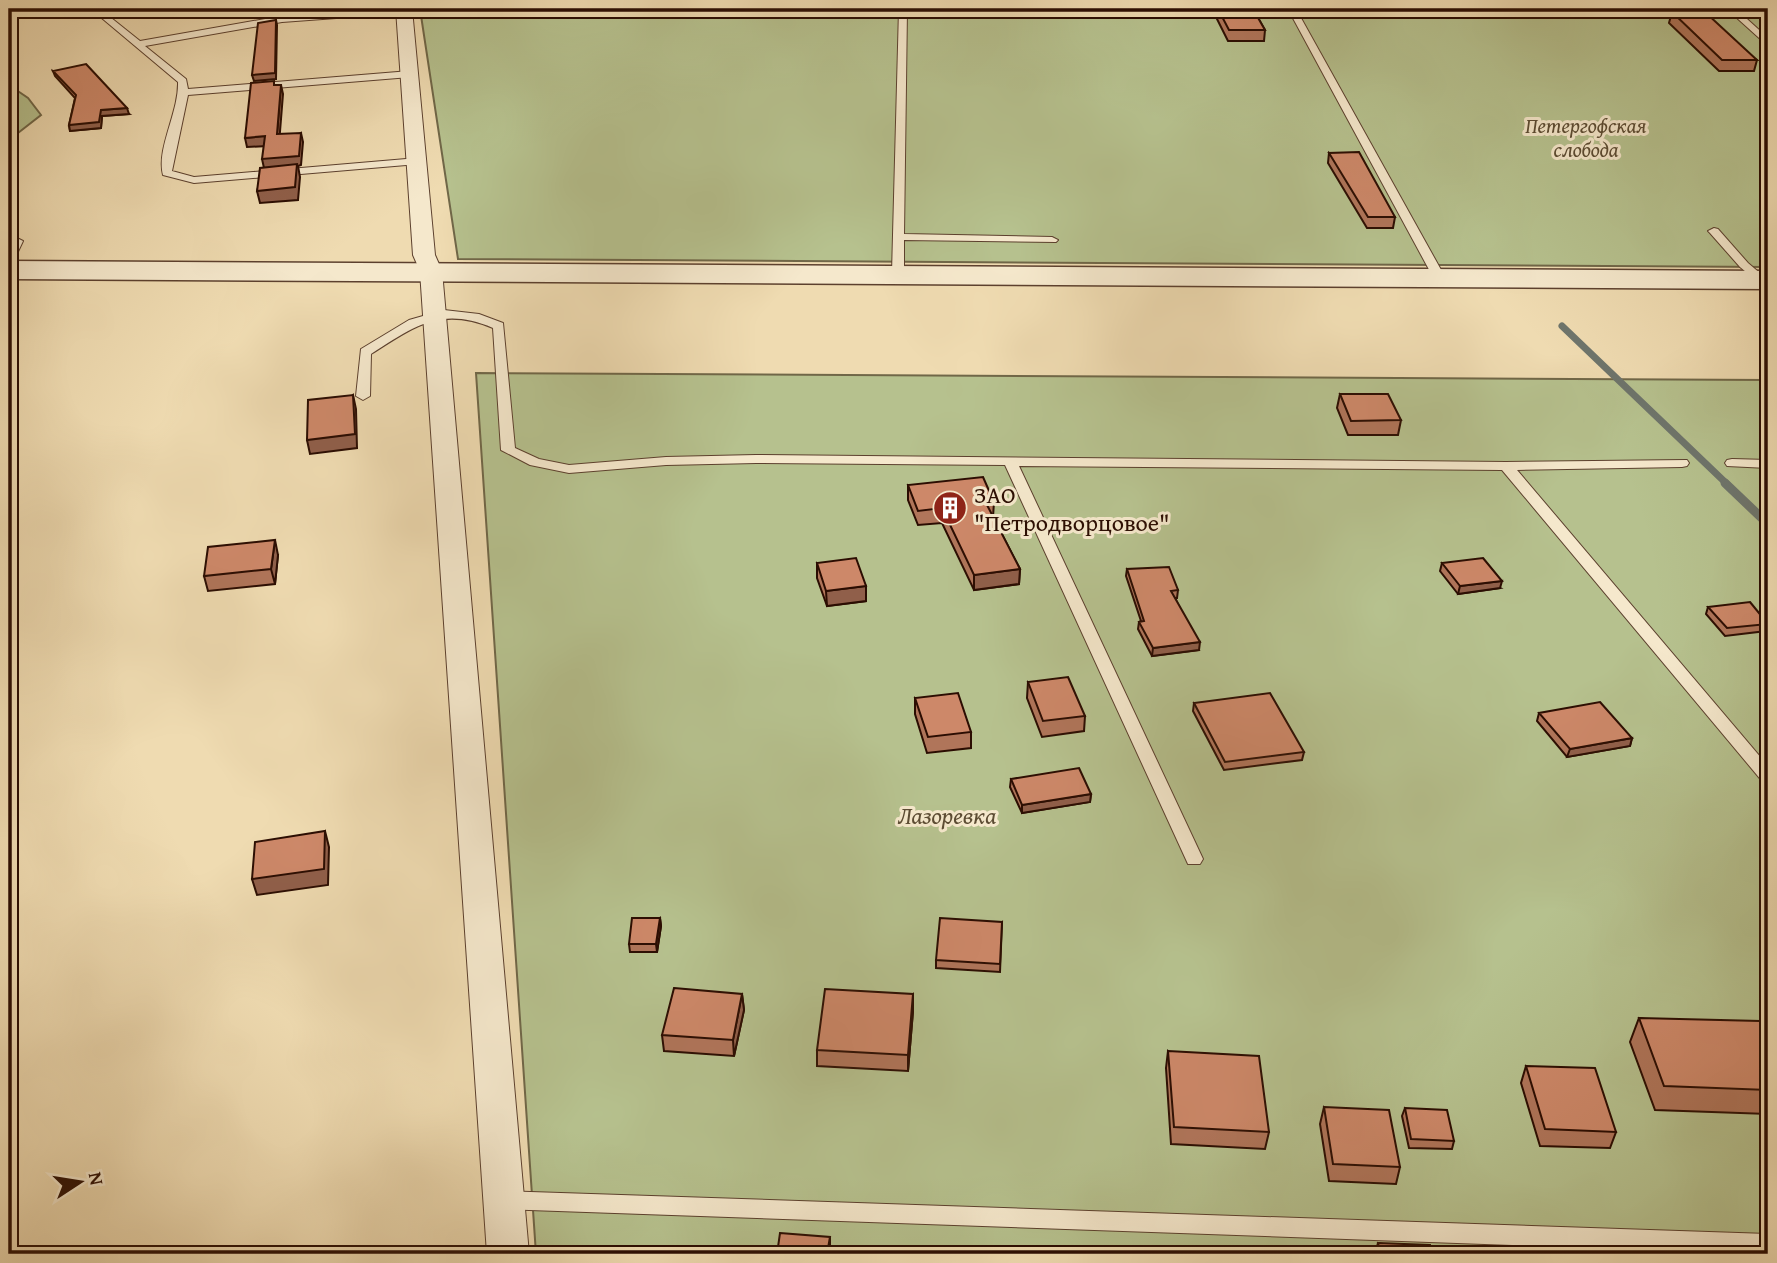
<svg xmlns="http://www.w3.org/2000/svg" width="1777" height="1263" font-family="'Gentium Book Plus',serif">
<rect width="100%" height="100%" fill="#efdbb1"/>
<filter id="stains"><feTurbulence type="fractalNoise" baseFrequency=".00286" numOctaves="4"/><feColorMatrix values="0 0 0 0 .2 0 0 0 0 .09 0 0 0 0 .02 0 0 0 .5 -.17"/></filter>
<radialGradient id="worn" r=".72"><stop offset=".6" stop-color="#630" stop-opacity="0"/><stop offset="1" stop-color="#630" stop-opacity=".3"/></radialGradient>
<path fill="#b6c18e" stroke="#706748" stroke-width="2" d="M420 9H1768V267L458 259Z
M9 85 28 98 41 115 9 140Z
M476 373 1768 380V1254H536Z"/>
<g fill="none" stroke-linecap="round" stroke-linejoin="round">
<path stroke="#6e756c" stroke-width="7" d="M1562 326 1727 484"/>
<path stroke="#6e756c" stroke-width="9" d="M1725 483 1768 524"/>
<g stroke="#5c402e" stroke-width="2">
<path id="service" d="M91 9H100L140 41 282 16 408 9 404 13 282 22 145 46 186 79 188 89 410 71 415 74 410 77 188 95 172 171 194 177 418 158 423 161 418 164 194 183 163 175C156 149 179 112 178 82Z
M899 9H907L904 234 1052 237 1058 240 1056 242 904 240V273L898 277 892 273Z
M1288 9H1296L1445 277 1443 280 1439 281 1433 277Z
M1727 9H1736L1768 38V46Z
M1714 228 1718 229 1748 263 1768 280V290L1740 267 1710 233 1708 231Z
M17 238 23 241 15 258 9 261V246L13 239Z
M444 310 479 314 503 323 515 448 539 459 569 465 666 457 756 455 1506 462 1687 460 1689 463 1687 466 1682 467 1517 470 1768 766V783L1762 781 1502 470 1019 466 1203 859 1200 864H1188L1005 465 756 463 666 465 569 473 530 465 501 450 493 328C441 306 415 326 371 354L370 396 363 400 356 396 361 349 409 320Z
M1732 459 1768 460V468L1727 466 1725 463 1727 460Z
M504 1191 1768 1234V1254L504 1209 496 1207 493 1200 496 1193Z"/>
</g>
<g stroke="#5c402e" stroke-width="2">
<path id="minor" d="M396 9H412L435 255 442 271 529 1254H487L420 271 413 255Z"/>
</g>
<g stroke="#5c402e" stroke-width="3">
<path id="tertiary" d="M9 261 1768 271V289L9 279Z"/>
</g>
<use href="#service" fill="#f5e8cc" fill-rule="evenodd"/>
<use href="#minor" fill="#f5e8cc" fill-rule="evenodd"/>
<use href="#tertiary" fill="#f5e8cc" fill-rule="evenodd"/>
</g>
<path fill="#b0755a" stroke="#2b0d02" stroke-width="2" d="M173 9H211L212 12 182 17Z
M1212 9H1253L1265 30 1264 41H1228Z
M1672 12 1757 60 1754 71H1719L1669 23Z
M53 71 129 114 102 116 101 128 70 131 69 125 75 98 55 76Z
M1329 153 1395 217 1393 228H1367L1328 163Z
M1340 394 1401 420 1398 435H1348L1337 408Z
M908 485 994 502 993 517 1020 569 1019 584 974 590 942 523 918 525 908 500Z
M278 555 275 584 208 591 204 576Z
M817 563 866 586V601L827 606 817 578Z
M1442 563 1500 588 1458 594 1440 571Z
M1127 569 1178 590 1177 598H1175L1199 650 1152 656 1138 629 1139 622 1141 621 1126 576Z
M1708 607 1768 623 1766 631 1725 636 1706 614Z
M1028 682 1085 716 1084 731 1042 737 1027 698Z
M915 698 971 732V748L927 753 915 714Z
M1194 703 1304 752 1302 760 1224 770 1193 711Z
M1539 713 1632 738 1630 746 1567 757 1537 721Z
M1011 779 1091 794 1090 802 1022 813 1010 787Z
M660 918 661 926 657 952H630L629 944Z
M1002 922 1000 972 936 968V960Z
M742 994 744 1010 734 1056 664 1051 662 1035Z
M913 994V1011L908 1071 817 1066V1050Z
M1639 1018 1768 1041V1114L1655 1110 1630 1042Z
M1168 1051 1269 1132 1265 1149 1171 1144 1166 1068Z
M1526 1066 1616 1132 1610 1148 1540 1146 1521 1083Z
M1324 1107 1400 1167 1396 1184 1329 1181 1320 1124Z
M1405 1108 1454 1141 1452 1149 1409 1148 1402 1116Z
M1378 1243 1432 1254H1375Z"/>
<path fill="#905f4a" stroke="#2b0d02" stroke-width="2" d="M180 9H211L212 12 182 17Z
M276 20 277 25 276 79 254 81 252 75Z
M281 85 283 94 279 144 277 134Z
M127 108 129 114 102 116 101 128 70 131 69 125 101 110Z
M301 133 303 142 301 165 298 166 300 177 298 200 260 203 257 191 264 168 262 159Z
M265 136 267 146 247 147 245 138Z
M353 395 356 409 357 448 310 454 307 440Z
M275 540 278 555 275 584 271 569Z
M1020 569 1019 584 974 590V575Z
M1502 581 1500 588 1458 594 1460 586Z
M866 586V601L827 606 826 591Z
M1200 642 1199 650 1152 656 1153 648Z
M1632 738 1630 746 1567 757 1570 749Z
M1091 794 1090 802 1022 813V805Z
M325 831 329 847 328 885 257 895 252 879Z
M660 918 661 926 657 952 656 944Z
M742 994 744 1010 734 1056 733 1040Z
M913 994V1011L908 1071V1055Z
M830 1237V1254H827Z"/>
<path fill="#cd8869" stroke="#2b0d02" stroke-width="2" d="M1218 9H1253L1265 30H1229Z
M1672 12H1705L1757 60H1722Z
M276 20 275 73 252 75 258 23Z
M86 64 127 108 101 110 99 122 69 125 76 95 53 71Z
M274 81V85H281L277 134 301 133 299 156 262 159 265 136 245 138 251 83Z
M1359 152 1395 217H1368L1329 153Z
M297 164 295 187 257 191 260 168Z
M1340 394H1388L1401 420 1351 421Z
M353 395 355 434 307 440 308 400Z
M983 477 994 502 986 503 1020 569 974 575 942 508 918 511 908 485Z
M275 540 271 569 204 576 208 547Z
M856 558 866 586 826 591 817 563Z
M1483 558 1502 581 1460 586 1442 563Z
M1169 567 1178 590 1171 591 1200 642 1153 648 1139 622 1144 621 1127 569Z
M1750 602 1768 624 1727 628 1708 607Z
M1068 677 1085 716 1043 721 1028 682Z
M958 693 971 732 928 737 915 698Z
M1270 693 1304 752 1225 762 1194 703Z
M1600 702 1632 738 1570 749 1539 713Z
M1079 768 1091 794 1022 805 1011 779Z
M325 831 324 869 252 879 255 842Z
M632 918H660L656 944H629Z
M940 918 1002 922 1000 964 936 960Z
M674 988 742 994 733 1040 662 1035Z
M825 989 913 994 908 1055 817 1050Z
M1639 1018 1760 1021 1768 1041V1090L1664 1086Z
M1168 1051 1259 1056 1269 1132 1174 1127Z
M1526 1066 1595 1068 1616 1132 1545 1129Z
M1324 1107 1389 1110 1400 1167 1333 1164Z
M1405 1108 1447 1110 1454 1141 1411 1139Z
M780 1233 830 1237 827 1254H777Z
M1378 1243 1430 1245 1432 1254H1380Z
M955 1252 986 1254H955Z"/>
<defs>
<g id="building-disc" transform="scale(1.75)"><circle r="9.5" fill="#8f2418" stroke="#f5e8cc"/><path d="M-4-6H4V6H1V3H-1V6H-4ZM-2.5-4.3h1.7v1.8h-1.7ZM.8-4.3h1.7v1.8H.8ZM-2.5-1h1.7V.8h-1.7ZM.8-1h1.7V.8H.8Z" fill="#fff"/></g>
</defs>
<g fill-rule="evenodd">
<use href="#building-disc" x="950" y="508"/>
</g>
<g text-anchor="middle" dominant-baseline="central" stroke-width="6" stroke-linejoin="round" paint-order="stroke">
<g font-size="21" font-style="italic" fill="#5c4c33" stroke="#f5e8cc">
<text x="1586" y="125">Петергофская<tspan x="1586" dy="24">слобода</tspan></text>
</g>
<g font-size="24" fill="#2b0d02" stroke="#f5e8cc" text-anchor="start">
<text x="974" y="494">ЗАО<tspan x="974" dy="28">"Петродворцовое"</tspan></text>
</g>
<g font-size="24" font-style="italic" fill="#5c4c33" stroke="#f5e8cc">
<text x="947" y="815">Лазоревка</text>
</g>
</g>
<rect width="1777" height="1263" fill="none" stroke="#efdbb1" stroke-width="35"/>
<rect x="10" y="10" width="1756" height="1242" fill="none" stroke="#2b0d02" stroke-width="3.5"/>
<rect x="18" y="18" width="1742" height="1228" fill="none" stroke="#2b0d02" stroke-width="2"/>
<g transform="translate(80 1182) rotate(78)" stroke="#f5e8cc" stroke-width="5" paint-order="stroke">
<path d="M0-5L12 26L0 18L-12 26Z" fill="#2b0d02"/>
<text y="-10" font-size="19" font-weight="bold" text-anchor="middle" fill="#2b0d02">N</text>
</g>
<rect width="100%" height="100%" filter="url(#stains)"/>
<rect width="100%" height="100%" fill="url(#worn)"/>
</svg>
